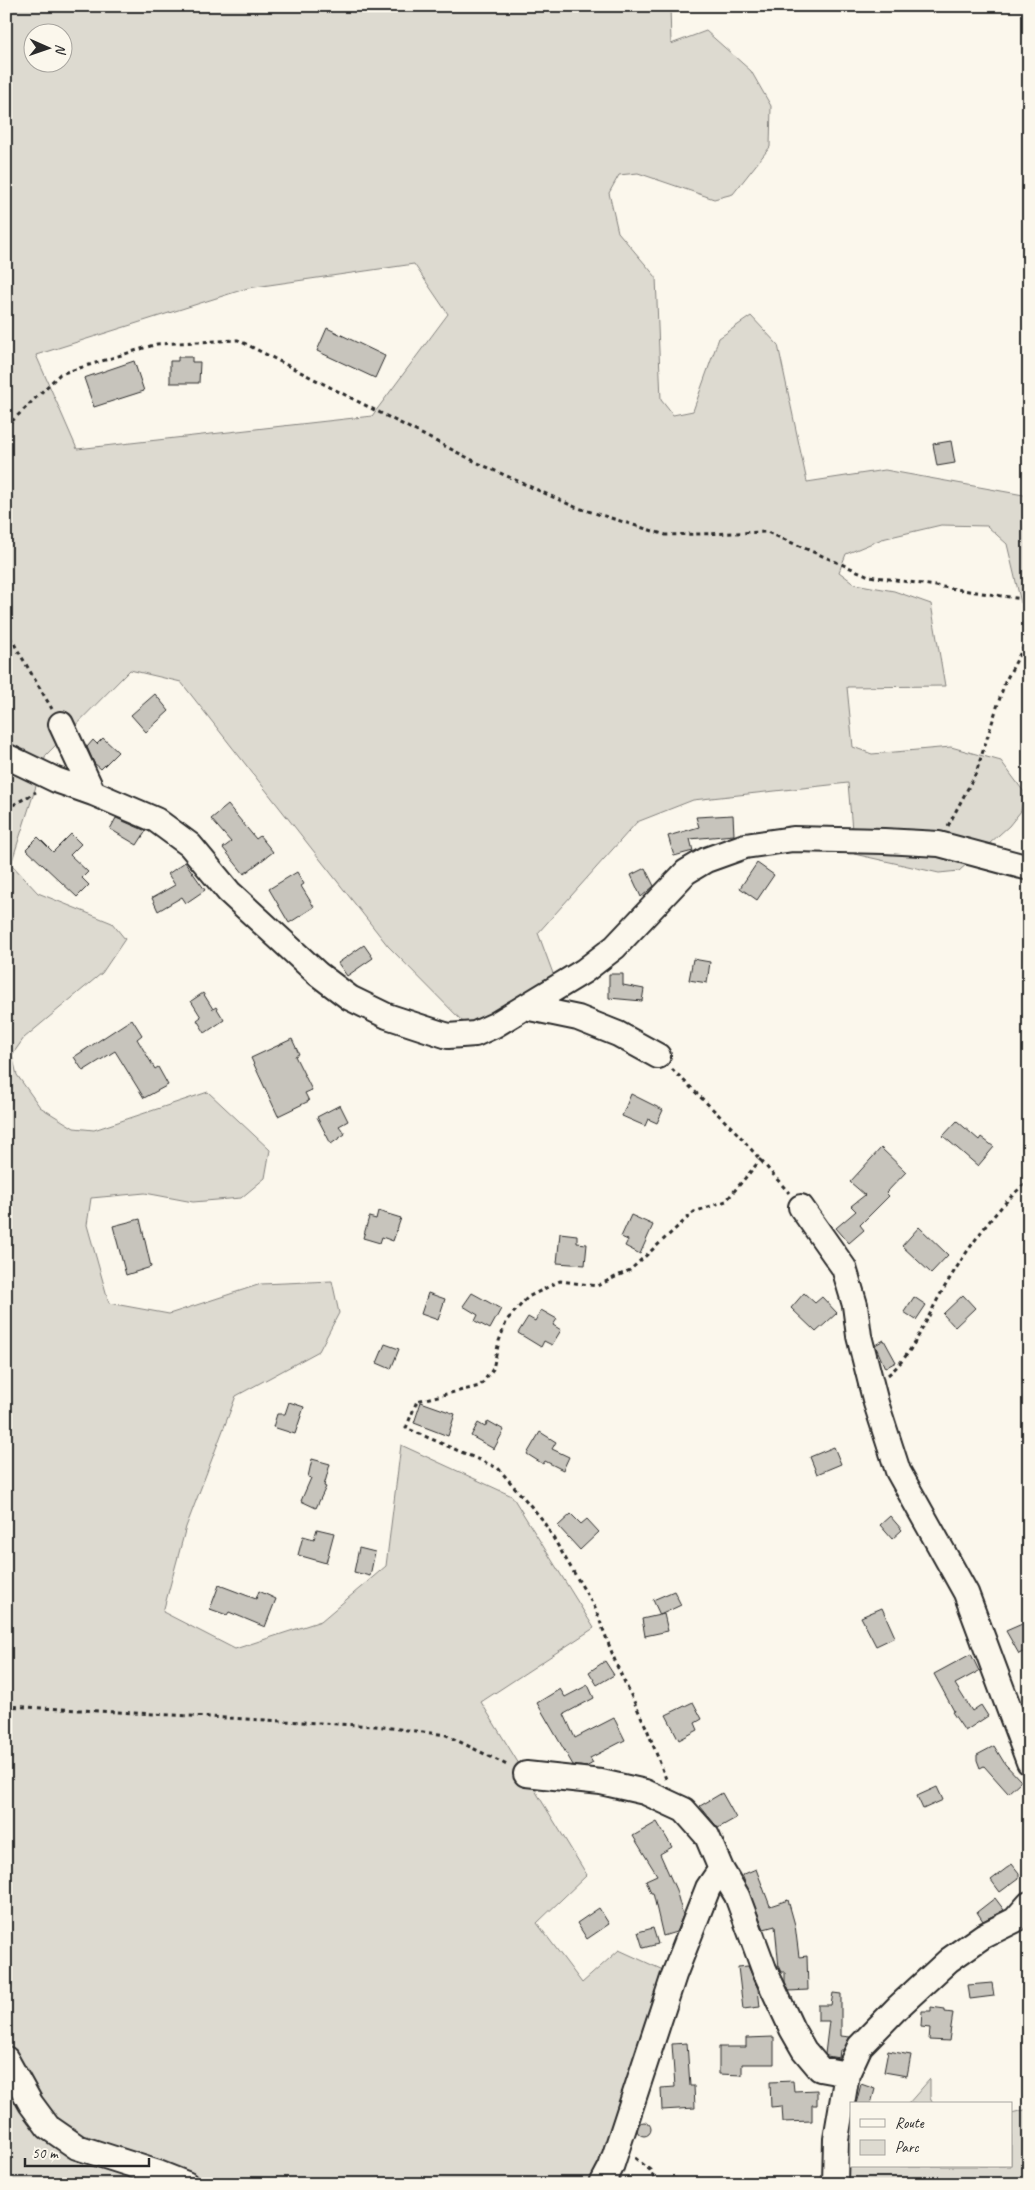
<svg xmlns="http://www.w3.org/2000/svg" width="1035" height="2190" font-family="Caveat,sans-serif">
<rect width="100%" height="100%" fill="#fbf7ec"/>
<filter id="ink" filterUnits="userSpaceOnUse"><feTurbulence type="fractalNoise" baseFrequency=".02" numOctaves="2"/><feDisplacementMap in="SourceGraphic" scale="10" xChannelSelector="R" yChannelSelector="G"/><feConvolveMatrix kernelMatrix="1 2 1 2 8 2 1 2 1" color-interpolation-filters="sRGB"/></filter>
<g filter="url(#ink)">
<path fill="#dddad0" stroke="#84827e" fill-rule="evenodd" d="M6 6H670L671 44 706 31 751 71 771 106 770 147 733 194 714 199 638 173 619 175 609 193 618 232 656 277 661 400 673 415 693 411 719 338 751 316 778 345 807 482 885 470 1029 496V604L1021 603 1007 544 987 526 941 525 882 539 846 554 839 572 855 584 894 591 931 604 945 686 847 687 853 747 872 754 951 747 1001 761 1024 792 1021 811 1009 826 959 871 939 873 854 854 848 783 693 800 637 822 538 933 558 987 475 1034 388 946 181 682 130 670 46 755 11 864 38 893 112 923 125 939 102 973 24 1038 12 1055 17 1075 40 1107 74 1128 94 1130 208 1092 270 1150 265 1178 241 1198 193 1202 145 1193 91 1198 87 1225 109 1303 169 1314 261 1284 332 1281 339 1313 319 1351 236 1396 186 1527 163 1612 235 1649 321 1621 386 1566 401 1445 512 1496 594 1628 481 1702 587 1875 537 1923 582 1983 619 1950 674 1975 602 2184H6ZM32 32H62V62H32ZM414 264 448 314 372 416 77 449 36 355 248 288Z
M930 2079V2098L933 2104H908Z
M1029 2109V2184H835L836 2139 851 2135V2166H1011V2113Z"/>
<path fill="#c7c4bc" stroke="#2b2b2b" d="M327 328 385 356 375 378 317 351Z
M178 357H192V362H200L199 383H170V361H178Z
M134 361 144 391 94 407 84 378Z
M951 441 955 463 937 466 933 444Z
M155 694 169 711 146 732 131 715Z
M103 738 118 752 101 769 94 763 87 747 93 740 97 744Z
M228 805 256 839 260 836 273 852 244 874 223 848 231 842 211 819Z
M733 815 734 835 690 839 693 851 674 856 668 836 699 827 696 817Z
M116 818 146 831 137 845 110 829Z
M71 834 81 844 70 855 88 872 82 878 89 885 77 897 26 849 38 837 53 852Z
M185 862 205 890 186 903 182 897 158 911 152 898 175 885 168 874Z
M757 863 774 875 757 900 740 888Z
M645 868 654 886 641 897 631 875Z
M297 872 304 884 301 886 314 907 289 923 269 889Z
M364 945 373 958 347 976 338 963Z
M693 959 710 962 707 983 689 980Z
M609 974H623V985L644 989 642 1001 609 998Z
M203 993 213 1009 216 1007 224 1020 205 1033 197 1020 201 1017 191 1001Z
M132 1019 142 1035 137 1039 155 1069 158 1067 168 1085 144 1098 115 1051 83 1071 74 1057Z
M292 1039 299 1054 295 1056 312 1090 305 1093 309 1101 278 1116 251 1058Z
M631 1094 663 1110 657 1123 648 1119 645 1126 622 1116Z
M340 1105 348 1121 339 1126 345 1134 331 1144 317 1117Z
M957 1121 979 1140 981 1137 994 1147 978 1166 943 1136Z
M881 1148 906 1172 886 1193 889 1196 860 1225 864 1230 849 1243 836 1228 856 1211 851 1206 865 1195 850 1182Z
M378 1211 401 1218 393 1241 382 1237 380 1243 363 1238 369 1217 376 1219Z
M631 1215 653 1225 640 1254 625 1246 628 1240 621 1237Z
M140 1219 151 1267 126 1275 113 1226Z
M919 1227 948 1255 931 1273 902 1246Z
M560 1233 577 1235V1243L587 1244 585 1265 557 1263Z
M428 1293 445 1299 438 1320 421 1314Z
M472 1293 501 1309 490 1329 475 1321 478 1315 463 1306Z
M804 1293 815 1303 822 1297 837 1313 816 1332 791 1308Z
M963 1295 975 1308 955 1327 943 1314Z
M914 1297 926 1305 916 1320 904 1312Z
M541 1310 557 1319 553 1325 561 1330 552 1345 544 1341 541 1347 518 1333 528 1317 535 1321Z
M884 1340 896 1362 885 1368 875 1345Z
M385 1344 399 1349 391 1369 377 1363Z
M289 1402 304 1407 295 1434 273 1427 277 1414H285Z
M421 1402 455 1414 448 1436 414 1423Z
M488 1421 504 1430 494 1449 471 1436 478 1423 485 1427Z
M540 1432 556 1442 552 1449 569 1457 563 1470 545 1461 543 1464 527 1454Z
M834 1447 841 1464 817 1474 810 1457Z
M312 1459 330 1464 324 1486 326 1487 316 1508 301 1501 311 1478 308 1477Z
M571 1514 581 1524 587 1519 599 1532 580 1550 558 1526Z
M890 1516 902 1530 892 1539 880 1525Z
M317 1529 334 1533 326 1563 298 1555 303 1536 314 1539Z
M359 1548 375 1552 370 1576 354 1572Z
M219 1585 256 1599 259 1591 276 1599 265 1627 229 1612 227 1615 210 1609Z
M674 1591 681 1605 660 1615 653 1600Z
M882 1608 895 1637 876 1646 861 1617Z
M664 1614 668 1631 645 1636 642 1619Z
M1029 1621V1649L1019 1654 1006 1631Z
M971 1654 979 1671 955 1684 972 1711 981 1705 988 1716 965 1731 952 1712 954 1711 934 1674Z
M605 1661 614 1675 597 1685 589 1672Z
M588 1685 594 1698 564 1714 575 1738 614 1718 625 1740 590 1758 593 1763 586 1767 573 1765 537 1703 560 1689 565 1697Z
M693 1702 702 1719 695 1723 698 1730 679 1740 666 1715Z
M994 1746 1005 1764 1021 1781 1008 1793 984 1766 980 1768 977 1760V1755Z
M937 1787 943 1800 923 1809 917 1796Z
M722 1793 736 1818 718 1828 700 1806Z
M657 1822 672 1847 660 1854 676 1890 683 1915 676 1932 663 1936 653 1893H651L646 1880 657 1875 633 1836Z
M1012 1864 1019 1873V1878L1000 1892 991 1880Z
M756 1869 770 1906 788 1900 795 1925 799 1957 807 1956 808 1990 789 1991 785 1982V1972H781L779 1968 775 1926 764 1929 742 1875Z
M995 1898 1004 1910 983 1921 977 1912Z
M599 1908 609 1924 587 1939 577 1923Z
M653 1928 658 1944 643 1948 638 1932Z
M748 1966 758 1989 760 2007 743 2009 738 1967Z
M992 1983 994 1996 970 1999 968 1985Z
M833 1993 841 1994V2036L850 2037 843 2050H840L839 2058 827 2056 825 2054 829 2021H818V2005H831Z
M931 2007 945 2009V2012L953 2013 949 2041 929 2040 930 2028 921 2027 922 2011H931Z
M774 2037V2064H742V2075L719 2074V2047H746V2038Z
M687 2043 690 2086H694L695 2108 662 2110 661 2088 675 2087 672 2044Z
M888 2051 911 2055 907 2076 884 2072Z
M793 2081 794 2091 817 2090V2105H812V2121L783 2122 782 2106 771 2107 770 2082Z
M861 2084 875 2089 871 2104H856Z
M637 2129a7 7 0 1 1 14 0a7 7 0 1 1-14 0Z"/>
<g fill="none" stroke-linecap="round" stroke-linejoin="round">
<g stroke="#2b2b2b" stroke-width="28">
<path id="minor" d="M61 724 93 793
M6 756 56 780 93 793 156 820 190 845 229 892 318 974 350 998 387 1016 448 1036 475 1034 495 1025 584 971 615 947 686 872 706 860 745 846 793 839 884 841 939 844 1029 868
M525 1007 578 1018 618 1034 658 1056
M801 1207 844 1268 855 1305 859 1336 876 1403 898 1471 966 1593 1029 1762
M526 1774 601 1782 645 1792 684 1810 707 1836 721 1869 737 1896 764 1969 792 2029 804 2050 820 2069 847 2074
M6 2059 31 2104 48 2127 77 2147 158 2173 186 2184
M602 2184 611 2167 674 1975 708 1888 721 1869
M835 2184 836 2139 847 2074 860 2046 898 2007 949 1960 983 1936 1015 1920 1029 1904"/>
</g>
<path stroke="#2b2b2b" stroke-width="3" stroke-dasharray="4 4" stroke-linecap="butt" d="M6 427 60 374 157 344 238 340 478 463 575 507 666 535 767 532 869 576 1029 600
M6 630 52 709
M6 809 36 792
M948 826 976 773 1005 682 1029 637
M672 1069 738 1134 789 1193
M888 1375C914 1354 927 1316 944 1288 968 1248 994 1210 1029 1180
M6 1706 375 1726 446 1735 509 1766
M666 1779 647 1729 617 1666 595 1608 542 1519 498 1468 406 1428 417 1401 480 1386 493 1369 499 1341 507 1320 528 1297 560 1281 597 1286 630 1270 694 1212 726 1201 761 1159
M635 2158 650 2170 657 2184"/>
<use href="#minor" stroke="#fbf7ec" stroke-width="24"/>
</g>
</g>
<rect width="1035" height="2190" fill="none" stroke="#fbf7ec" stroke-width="25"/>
<rect x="12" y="12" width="1010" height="2165" fill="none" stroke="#2b2b2b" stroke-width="2" filter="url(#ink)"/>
<rect x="850" y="2102" width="162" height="65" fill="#fbf7ec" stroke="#a8a59f"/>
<rect x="860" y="2119" width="25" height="8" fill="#fbf7ec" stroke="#a8a59f"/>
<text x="895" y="2128" font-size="15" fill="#2b2b2b">Route</text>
<rect x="860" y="2140" width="25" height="15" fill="#dddad0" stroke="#a8a59f"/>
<text x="895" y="2152" font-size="15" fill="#2b2b2b">Parc</text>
<g transform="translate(48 48) rotate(92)"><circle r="24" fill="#fbf7ec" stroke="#a8a59f"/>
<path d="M0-4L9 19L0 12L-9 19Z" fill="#2b2b2b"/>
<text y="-8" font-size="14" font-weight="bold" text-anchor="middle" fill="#2b2b2b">N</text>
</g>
<path d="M25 2158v8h124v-8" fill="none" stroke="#2b2b2b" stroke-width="2.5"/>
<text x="32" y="2158" font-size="15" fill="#2b2b2b" stroke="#fbf7ec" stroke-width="4" paint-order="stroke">50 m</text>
</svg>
